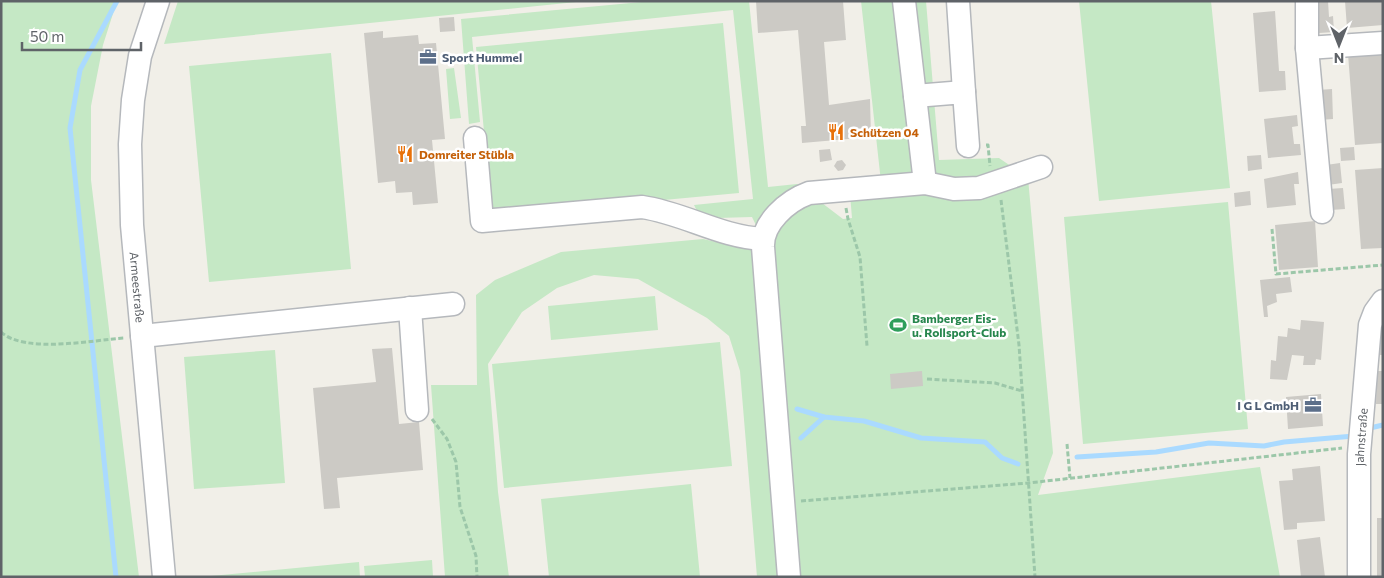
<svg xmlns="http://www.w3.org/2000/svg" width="1384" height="578" font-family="Commissioner,sans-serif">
<rect width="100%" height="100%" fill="#f1efe8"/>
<path fill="#c5e8c5" d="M1 1H117L103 45 91 106V180L139 577H1Z
M178 1H586L164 44Z
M652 1H749L768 187 797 184 843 219 852 218 850 194 882 191 861 1H926L939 160 999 158 1028 178 1053 453 1038 495 1260 467 1280 577H757L740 371 729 336 707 318 638 279 594 275 557 288 522 312 488 364 498 492 509 577H445L431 385H477L476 295 495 280 561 252 703 239 748 249 768 250 752 217 717 218 699 215 694 205 753 199 733 10 472 37 480 122 469 124 461 19Z
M1079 1H1211L1230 188 1099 201Z
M723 23 739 193 492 216 476 47Z
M331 53 351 269 209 282 189 66Z
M454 68 461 118 450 119 446 69Z
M1228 202 1248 429 1083 444 1064 217Z
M655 296 658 330 551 340 548 306Z
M720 342 732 466 504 488 492 364Z
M275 350 285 483 194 489 184 357Z
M691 484 700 577H549L541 499Z
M432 560 433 577H365L364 566Z
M359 562 360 577H211V576Z"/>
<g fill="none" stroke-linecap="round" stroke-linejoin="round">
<path stroke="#aadaff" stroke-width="5" d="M797 409 824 417 864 421 921 438 985 442 1002 458 1018 464
M1368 432 1370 428 1383 425
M801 438 824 417
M1077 457 1156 452 1209 443 1264 446 1284 442 1354 436
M116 577 70 128 80 70 117 1"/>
</g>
<path fill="#cccac5" d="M756 1H843L846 40 824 42 829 105 870 99 871 137 802 143 801 126H806L798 30 758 33Z
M1328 1 1329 17 1333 16 1334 32 1319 33V24L1314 25 1312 2Z
M1345 1H1382L1383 25 1347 28Z
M1275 11 1279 71H1285L1286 90 1259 92 1253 13Z
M454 17 455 31 440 32 439 18Z
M383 31V38L418 35 419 44 436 43 445 139 432 140 438 203 413 205 412 192 396 193 395 181 378 183 364 33Z
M1383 51V143L1355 145 1348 54Z
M1332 89 1333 119 1319 120 1318 90Z
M1297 115 1298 126 1292 127 1294 144H1300L1301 155 1268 158 1264 119Z
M1354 147 1355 160 1341 161 1340 148Z
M830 149 832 160 820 162 819 150Z
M1261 155 1262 169 1248 171 1247 156Z
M842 160 846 165 843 170 838 171 834 166 837 161Z
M1340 163 1342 183 1328 185 1326 165Z
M1383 168V248L1361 249 1355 170Z
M1298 172 1299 184H1294L1296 205 1267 208 1264 179Z
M1343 188 1345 209 1331 210 1328 189Z
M1250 191 1251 205 1235 207 1234 193Z
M1315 221 1318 267 1279 270 1275 225Z
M1290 277 1292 292 1276 294 1277 302 1267 306 1268 317H1264L1260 280Z
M1379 318H1383V355H1378Z
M1301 320 1324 322 1321 360 1316 359 1315 365H1303L1304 356 1292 355 1287 380 1270 379 1271 360 1276 361 1278 336 1287 337 1288 328 1300 330Z
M392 348 399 424 419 422 423 470 337 478 340 508 324 509 313 388 376 382 372 349Z
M922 371 923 386 891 389 890 374Z
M1377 371H1383V404H1376Z
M1321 394 1323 426 1288 429 1286 397Z
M1320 466 1325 521 1297 523V529L1284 530 1279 481 1293 480 1292 469Z
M1377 518H1383V577H1377Z
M1320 537 1325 577H1301L1297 540Z"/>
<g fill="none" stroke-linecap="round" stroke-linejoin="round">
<g stroke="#b5b8bc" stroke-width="25">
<g id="minor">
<path id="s1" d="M158 1 140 56 133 100 130 144 132 225 164 577"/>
<path d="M904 1 925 183"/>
<path d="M958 1 964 92"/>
<path d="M1307 1V48L1322 212"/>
<path d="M1307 48 1383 43"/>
<path d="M915 96 964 92 968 146"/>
<path d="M475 138 482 221 642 207C684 213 720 237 763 239"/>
<path d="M410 308 417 410"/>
<path d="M142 336 453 304"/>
<path d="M789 577 763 247C762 223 787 201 809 193L925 183 954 189 979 188 1041 167"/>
<path id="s2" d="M1359 577V454L1370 325 1375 312 1383 301"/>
</g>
</g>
<path stroke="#9cc7a9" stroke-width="3" stroke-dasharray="5 2.5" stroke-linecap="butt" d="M986 145H988L990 166
M1001 200 1019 345 1035 577
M846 208 848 219 860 257 867 346
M1272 229 1276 274 1383 265
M1 332C25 354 93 340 124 338
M927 379 995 383 1022 391
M432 419 447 439 456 462 460 507 476 556 477 577
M1067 444 1070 478
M801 501 1028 483 1342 448"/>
<use href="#minor" stroke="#fff" stroke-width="22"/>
</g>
<defs>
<g id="office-bare" transform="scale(1.35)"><path d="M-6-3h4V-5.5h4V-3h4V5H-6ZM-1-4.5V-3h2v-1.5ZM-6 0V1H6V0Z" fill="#5c6f8a" stroke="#fff" stroke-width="2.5" paint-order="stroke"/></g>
<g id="restaurant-bare" transform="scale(1.35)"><path d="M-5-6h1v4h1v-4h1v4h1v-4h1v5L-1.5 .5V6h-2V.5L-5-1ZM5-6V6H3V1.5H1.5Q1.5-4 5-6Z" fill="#e8710a" stroke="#fff" stroke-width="2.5" paint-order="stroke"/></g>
<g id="stadium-bare" transform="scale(1.35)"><path d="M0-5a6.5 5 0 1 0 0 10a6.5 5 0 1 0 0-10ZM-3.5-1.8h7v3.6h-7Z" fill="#2e9e5b" stroke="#fff" stroke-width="2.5" paint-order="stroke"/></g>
</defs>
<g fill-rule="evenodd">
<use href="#office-bare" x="428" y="57"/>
<use href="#restaurant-bare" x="836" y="132"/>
<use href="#restaurant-bare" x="405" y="154"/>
<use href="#stadium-bare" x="898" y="325"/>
<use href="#office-bare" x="1313" y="405"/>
</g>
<g text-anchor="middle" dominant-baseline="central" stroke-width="5" stroke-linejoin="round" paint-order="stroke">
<g font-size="12" font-weight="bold" fill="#4e5e75" stroke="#fff" text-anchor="start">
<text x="442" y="57">Sport Hummel</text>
<text x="1299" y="405" text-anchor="end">I G L GmbH</text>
</g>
<g font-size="12" font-weight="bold" fill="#c56008" stroke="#fff" text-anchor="start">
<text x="850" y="132">Schützen 04</text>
<text x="419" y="154">Domreiter Stübla</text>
</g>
<g font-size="12" fill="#5f6368" stroke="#fff">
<text stroke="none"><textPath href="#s1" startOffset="290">Armeestraße</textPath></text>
<text stroke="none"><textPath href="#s2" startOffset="140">Jahnstraße</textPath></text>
</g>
<g font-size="12" font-weight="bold" fill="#27864d" stroke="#fff" text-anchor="start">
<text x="912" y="318">Bamberger Eis-<tspan x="912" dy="14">u. Rollsport-Club</tspan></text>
</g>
</g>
<rect width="1384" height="578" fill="none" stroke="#5f6368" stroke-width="5"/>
<g transform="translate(1339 45) rotate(180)" stroke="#ffffff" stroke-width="4" paint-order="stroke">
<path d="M0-4L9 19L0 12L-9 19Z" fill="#5f6368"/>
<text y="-8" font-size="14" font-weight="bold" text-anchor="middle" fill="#5f6368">N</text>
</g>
<path d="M22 42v8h119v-8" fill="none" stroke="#5f6368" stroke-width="2.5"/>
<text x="30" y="42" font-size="15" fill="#5f6368" stroke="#ffffff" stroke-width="4" paint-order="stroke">50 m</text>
</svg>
